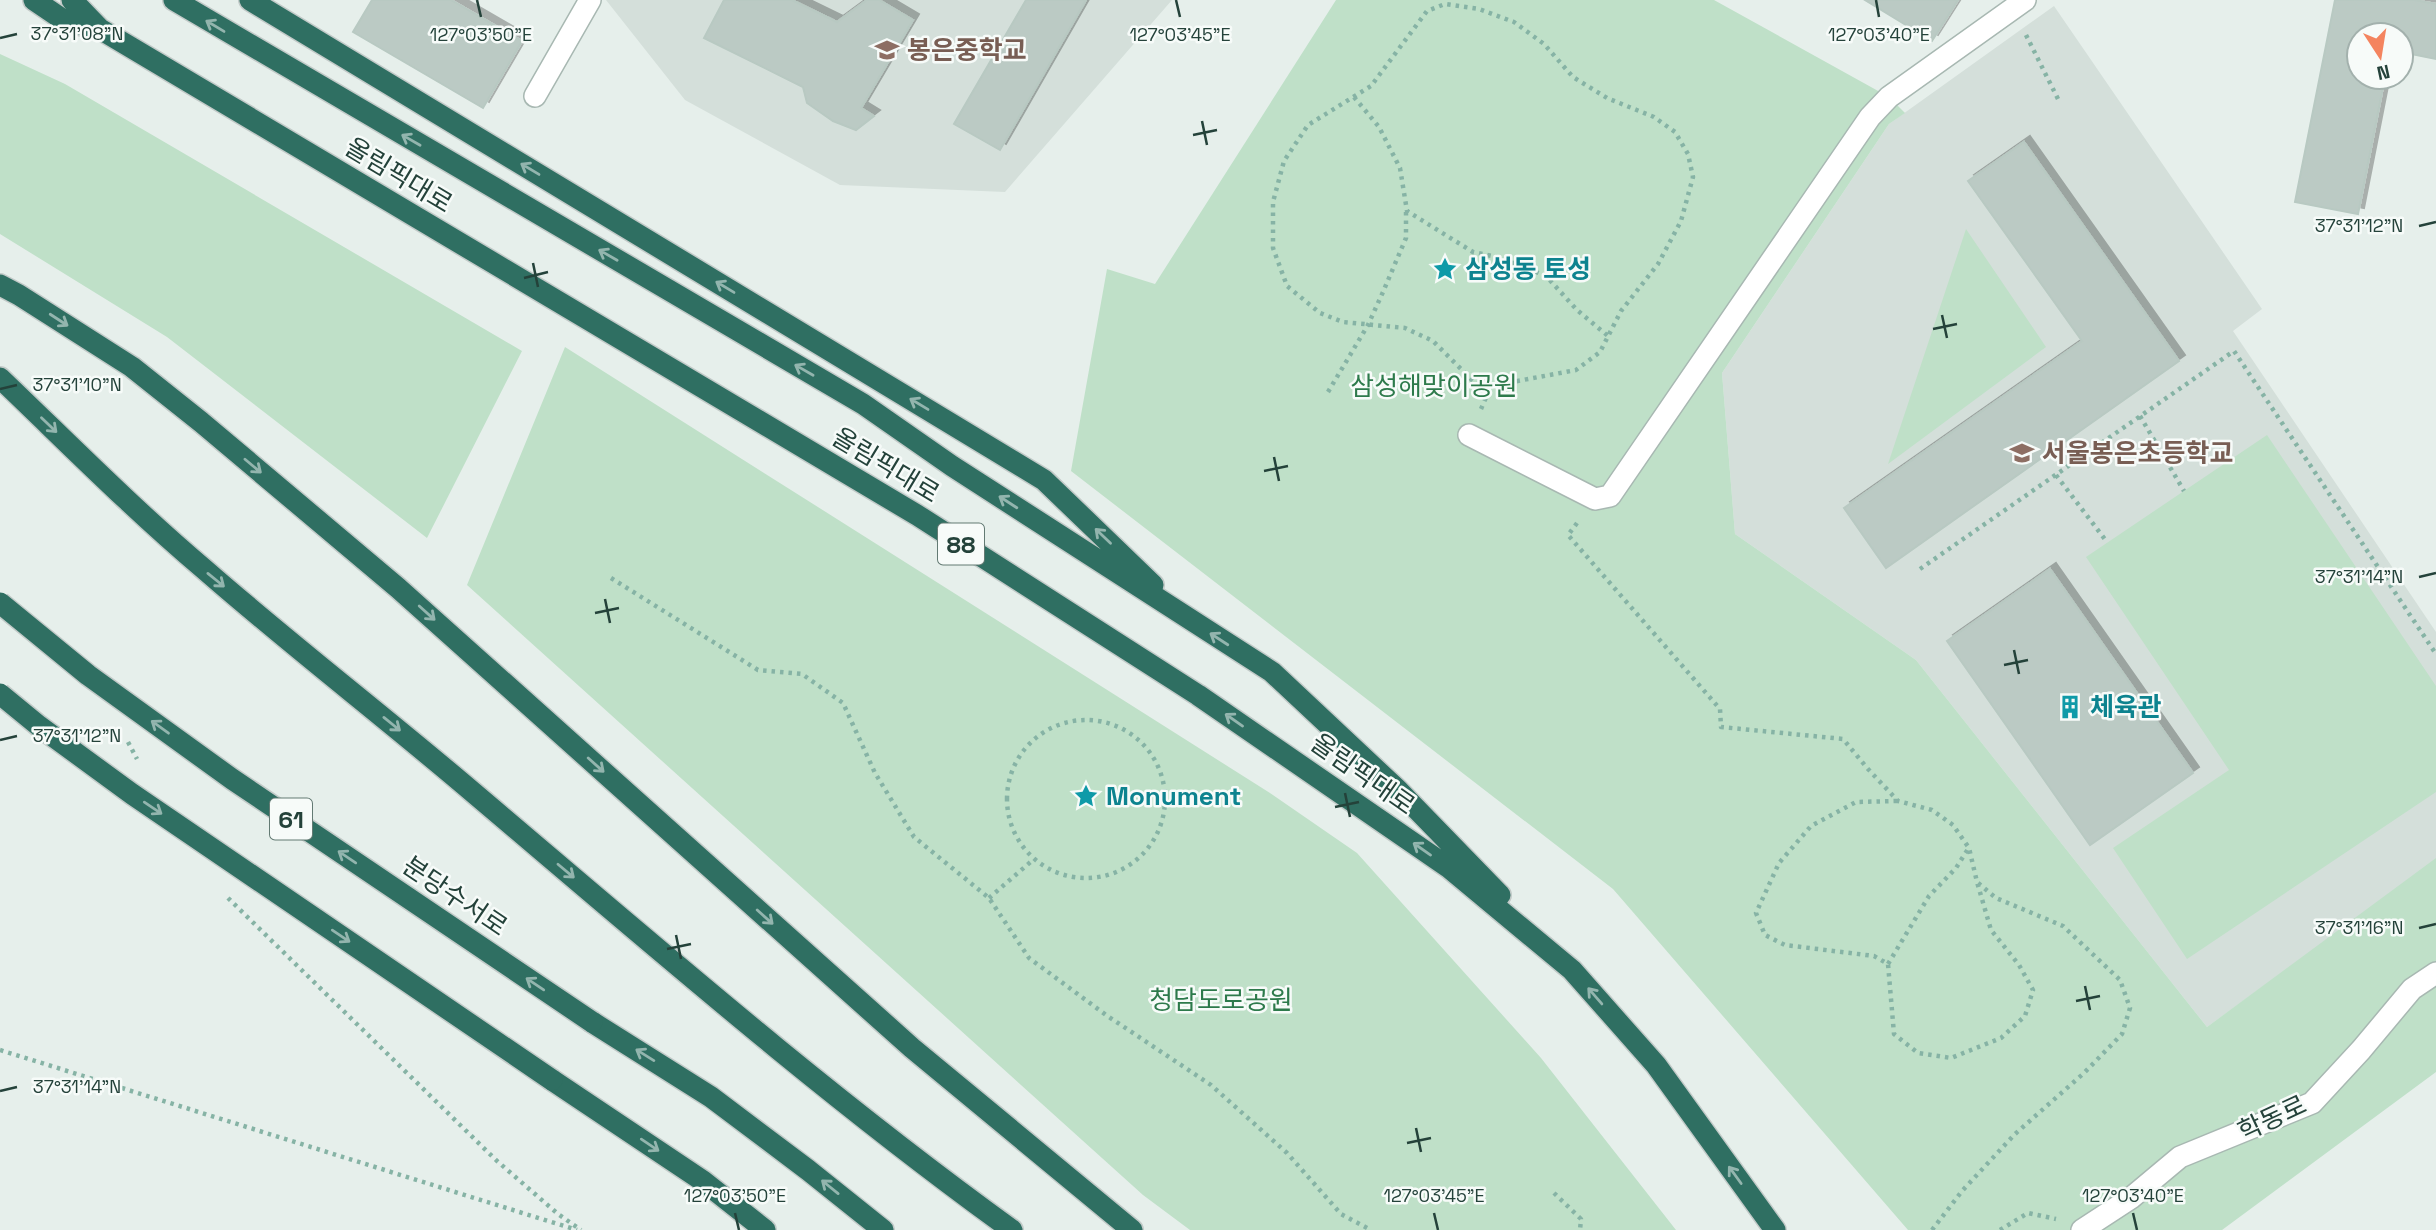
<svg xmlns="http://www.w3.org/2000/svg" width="2436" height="1230" font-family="'Space Grotesk','Noto Sans KR',sans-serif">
<defs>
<filter id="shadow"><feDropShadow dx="6" dy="-6" stdDeviation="0" flood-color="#0004"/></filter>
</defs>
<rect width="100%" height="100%" fill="#e6efeb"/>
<path fill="#d4dfda" d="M606 0H1172L1005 192 840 185 685 100Z
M2054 6 2262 309 2233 331 2436 632V861L2207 1027 1916 660 1735 534 1722 373 1889 124Z"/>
<path fill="#bfe0c8" d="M1336 0H1714L1889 97 1905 113 1889 124 1722 373 1735 534 1916 660 2207 1027 2436 858V1072L2222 1230H1908L1613 889 1071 471 1107 269 1155 284Z
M0 54 65 84 522 351 427 538 167 337 0 234Z
M1966 229 2046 347 1888 464Z
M565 347 1270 793 1357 853 1541 1058 1676 1230H1190L1143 1195 467 585Z
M2267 435 2436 686V792L2187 959 2113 848 2229 770 2086 557Z"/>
<path fill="#bbcac4" stroke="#b8c9c2" stroke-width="2" filter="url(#shadow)" d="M372 0H451L522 41 483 108 353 32Z
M724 0H792L837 22 867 0H879L913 20 861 108 874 116 856 130 833 121 807 103 803 87 704 38Z
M1026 0H1086L1000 150 954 124Z
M1865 0H1958L1932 41Z
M2335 0H2415L2436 4V59L2401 52V35H2359V77H2385L2358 214 2295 202Z
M2024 142 2179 361 1886 568 1844 508 2082 341 1968 181Z
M2050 569 2193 773 2090 845 1947 641Z"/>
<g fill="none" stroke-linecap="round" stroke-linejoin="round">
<g stroke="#a8b8b2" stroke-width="24">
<path id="minor" d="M535 96 590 0
M1469 435 1595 499 1610 496 1870 117 1889 97 2025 0
M2082 1230 2131 1198 2180 1157 2312 1103 2361 1050 2412 989 2436 973"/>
</g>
<g stroke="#c2cac8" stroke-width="24">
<path id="highway" d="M34 0 65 21 100 29 917 515 1198 695 1448 867 1572 970 1656 1065 1775 1230
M72 0 100 29
M174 0 863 404 952 466 1272 672 1399 791 1500 895
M250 0 1044 480 1153 585
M0 285 19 295 132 367 201 422 398 588 912 1048 1132 1230
M0 378C67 442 133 509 204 569 292 646 386 718 475 794 651 943 825 1095 1012 1230
M592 1022 711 1097 808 1170 883 1230
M552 1080 703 1181 765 1230"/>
</g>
<path stroke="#86b3a5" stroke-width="4.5" stroke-dasharray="3.5 5" stroke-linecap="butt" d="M2026 35 2060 103
M1354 97 1379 127 1400 168 1407 211 1473 252 1501 258 1546 276 1577 310 1608 336
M1328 392 1368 325 1383 292 1406 238V212
M1481 409 1491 386 1576 370 1600 352 1621 311 1658 264 1681 221 1693 177 1688 154 1675 132 1654 117 1607 98 1573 77 1544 44 1514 22 1479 9 1445 4 1427 11 1371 86 1308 125 1284 161 1273 202V248L1287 286 1320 313 1343 322 1405 328 1433 341 1476 384 1491 386
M2140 416 2184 491
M2056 475 2107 542
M1577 523 1568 535 1720 709 1721 727 1843 739 1868 769 1898 801 1932 810 1953 825 1969 848 1977 882 1996 898 2063 926 2120 980 2130 1008 2122 1034 2084 1073 2015 1134 1962 1191 1932 1230
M1920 569 2234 351 2436 654
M611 578 758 670 802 674 843 703 875 773 914 837 989 898 1029 958 1106 1015 1211 1085 1287 1153 1341 1214 1371 1230
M1007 799a79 79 0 1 1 158 0a79 79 0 1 1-158 0Z
M128 742 137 759
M1897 801 1856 802 1811 826 1779 863 1756 913 1765 935 1785 945 1874 956 1888 964 1894 1034 1918 1053 1951 1058 2001 1038 2025 1016 2033 990 2019 965 1991 930 1977 882
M228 898 497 1161 558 1214 581 1230
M989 898 1034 859
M1888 964 1929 896 1956 868 1968 849
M0 1050 577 1230
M1554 1193 1581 1219 1580 1230
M2000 1230 2028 1213 2056 1219"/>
<use href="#minor" stroke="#fff" stroke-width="21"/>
<use href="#highway" stroke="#2f6f62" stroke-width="21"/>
<g stroke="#c2cac8" stroke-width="24" stroke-linecap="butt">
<path id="highway-bridge" d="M0 603 88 675 232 779 592 1022
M0 694 39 726 132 794 552 1080"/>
</g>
<use href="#highway-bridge" stroke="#2f6f62" stroke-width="21"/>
</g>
<defs><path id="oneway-shaft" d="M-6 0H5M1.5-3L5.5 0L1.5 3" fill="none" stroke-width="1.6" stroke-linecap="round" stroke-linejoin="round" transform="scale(1.75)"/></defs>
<g stroke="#93b5ae">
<use href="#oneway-shaft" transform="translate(215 26) rotate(-149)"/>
<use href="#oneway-shaft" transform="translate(411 140) rotate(-150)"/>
<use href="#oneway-shaft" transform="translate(530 169) rotate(-149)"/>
<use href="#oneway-shaft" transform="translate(608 255) rotate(-150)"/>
<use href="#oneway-shaft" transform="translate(725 287) rotate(-149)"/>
<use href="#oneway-shaft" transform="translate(59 320) rotate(33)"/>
<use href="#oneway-shaft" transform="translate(804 370) rotate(-150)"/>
<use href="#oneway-shaft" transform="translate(919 404) rotate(-149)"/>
<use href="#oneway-shaft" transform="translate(49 425) rotate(44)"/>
<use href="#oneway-shaft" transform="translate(253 466) rotate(40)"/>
<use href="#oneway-shaft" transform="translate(1008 502) rotate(-147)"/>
<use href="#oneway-shaft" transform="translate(1103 536) rotate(-136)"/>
<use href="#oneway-shaft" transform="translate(216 580) rotate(39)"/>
<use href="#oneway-shaft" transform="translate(427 613) rotate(42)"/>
<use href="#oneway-shaft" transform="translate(1219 639) rotate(-147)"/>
<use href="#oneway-shaft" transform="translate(1234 720) rotate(-145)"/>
<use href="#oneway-shaft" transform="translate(392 724) rotate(39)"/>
<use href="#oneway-shaft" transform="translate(160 727) rotate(-144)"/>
<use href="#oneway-shaft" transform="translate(596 765) rotate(42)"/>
<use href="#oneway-shaft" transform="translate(153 808) rotate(34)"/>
<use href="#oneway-shaft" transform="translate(1422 849) rotate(-145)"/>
<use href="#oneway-shaft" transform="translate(347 857) rotate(-146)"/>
<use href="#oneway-shaft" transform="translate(566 871) rotate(40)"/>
<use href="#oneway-shaft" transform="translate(765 917) rotate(42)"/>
<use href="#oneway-shaft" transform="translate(341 936) rotate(34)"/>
<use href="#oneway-shaft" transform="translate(535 984) rotate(-146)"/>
<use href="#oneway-shaft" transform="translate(1595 996) rotate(-131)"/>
<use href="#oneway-shaft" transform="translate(645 1055) rotate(-148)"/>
<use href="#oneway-shaft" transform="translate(650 1145) rotate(34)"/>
<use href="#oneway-shaft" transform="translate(1735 1175) rotate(-126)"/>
<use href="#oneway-shaft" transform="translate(830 1187) rotate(-141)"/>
</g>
<path fill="none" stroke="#24423a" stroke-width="2.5" d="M477 0 481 17M1176 0 1180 17M1876 0 1879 17M0 38 17 34M1202 121 1207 145M1193 135 1217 130M2419 226 2436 222M533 263 538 287M524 278 548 272M1942 315 1947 338M1933 329 1957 324M0 389 17 385M1274 457 1279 481M1264 471 1288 466M2419 577 2436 573M605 599 610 623M595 613 619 608M2014 650 2019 674M2004 665 2028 660M0 740 17 736M1345 793 1350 817M1335 807 1359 802M2419 928 2436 924M676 935 681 959M667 949 691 944M2085 986 2090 1010M2076 1001 2100 996M0 1091 17 1087M1416 1128 1421 1152M1407 1143 1431 1138M735 1213 739 1230M1434 1213 1438 1230M2133 1213 2137 1230"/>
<defs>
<g id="school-bare" transform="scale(1.89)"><path d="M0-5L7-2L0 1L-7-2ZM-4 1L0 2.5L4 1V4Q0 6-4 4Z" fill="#8d6e63" stroke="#f7fbf9" stroke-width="2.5" paint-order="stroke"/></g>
<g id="sight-bare" transform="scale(1.89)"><path d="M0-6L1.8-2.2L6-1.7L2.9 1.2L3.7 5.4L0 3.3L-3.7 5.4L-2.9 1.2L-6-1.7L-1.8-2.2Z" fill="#0f9aa8" stroke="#f7fbf9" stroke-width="2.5" paint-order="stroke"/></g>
<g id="building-bare" transform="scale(1.89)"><path d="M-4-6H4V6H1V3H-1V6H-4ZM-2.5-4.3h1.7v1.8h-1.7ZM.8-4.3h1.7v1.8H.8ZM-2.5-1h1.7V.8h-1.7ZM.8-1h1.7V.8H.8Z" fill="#0f9aa8" stroke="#f7fbf9" stroke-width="2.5" paint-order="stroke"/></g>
</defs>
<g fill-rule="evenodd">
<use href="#school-bare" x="887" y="50"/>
<use href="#sight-bare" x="1445" y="269"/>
<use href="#school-bare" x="2022" y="453"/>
<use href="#building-bare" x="2070" y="707"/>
<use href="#sight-bare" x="1086" y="796"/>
</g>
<g text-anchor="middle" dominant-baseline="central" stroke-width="5" stroke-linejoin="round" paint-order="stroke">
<g fill="#f7fbf9" stroke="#637a73" stroke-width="2">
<rect x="938" y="523.5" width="46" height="41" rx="5"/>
<rect x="270" y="798.5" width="42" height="41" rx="5"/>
</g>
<g font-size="24" font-weight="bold" fill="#24423a">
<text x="961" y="544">88</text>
<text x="291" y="819">61</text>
</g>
<g font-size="26" font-weight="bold" fill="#785e54" stroke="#f7fbf9" text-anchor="start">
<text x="907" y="50">봉은중학교</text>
<text x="2042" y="453">서울봉은초등학교</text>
</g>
<g font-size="26" fill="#24423a" stroke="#f7fbf9">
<text transform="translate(399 175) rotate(31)">올림픽대로</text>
<text transform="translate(886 465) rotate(31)">올림픽대로</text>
<text transform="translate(1363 774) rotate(35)">올림픽대로</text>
<text transform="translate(455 896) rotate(34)">분당수서로</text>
<text transform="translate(2272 1118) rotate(-25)">학동로</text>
</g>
<g font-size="26" font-weight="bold" fill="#0d838f" stroke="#f7fbf9" text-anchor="start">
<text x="1465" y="269">삼성동 토성</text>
<text x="2090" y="707">체육관</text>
<text x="1106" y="796">Monument</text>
</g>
<g font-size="26" fill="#2d7a4b" stroke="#f7fbf9">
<text x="1434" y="386">삼성해맞이공원</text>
<text x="1221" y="1000">청담도로공원</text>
</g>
</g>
<g font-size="18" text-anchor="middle" fill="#24423a" stroke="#f7fbf9" stroke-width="5" stroke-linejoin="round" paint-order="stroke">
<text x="77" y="40">37°31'08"N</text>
<text x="481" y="41">127°03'50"E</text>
<text x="1180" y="41">127°03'45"E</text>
<text x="1879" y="41">127°03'40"E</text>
<text x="2359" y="232">37°31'12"N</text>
<text x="77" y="391">37°31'10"N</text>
<text x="2359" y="583">37°31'14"N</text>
<text x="77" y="742">37°31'12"N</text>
<text x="2359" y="934">37°31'16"N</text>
<text x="77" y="1093">37°31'14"N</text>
<text x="735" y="1202">127°03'50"E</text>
<text x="1434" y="1202">127°03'45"E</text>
<text x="2133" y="1202">127°03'40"E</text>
</g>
<g transform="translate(2380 56) rotate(168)"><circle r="33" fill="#f7fbf9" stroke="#a3b1ad" stroke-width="2"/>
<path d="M0-5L12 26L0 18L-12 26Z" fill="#f4845f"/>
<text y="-10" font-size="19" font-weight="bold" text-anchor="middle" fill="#24423a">N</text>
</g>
</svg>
